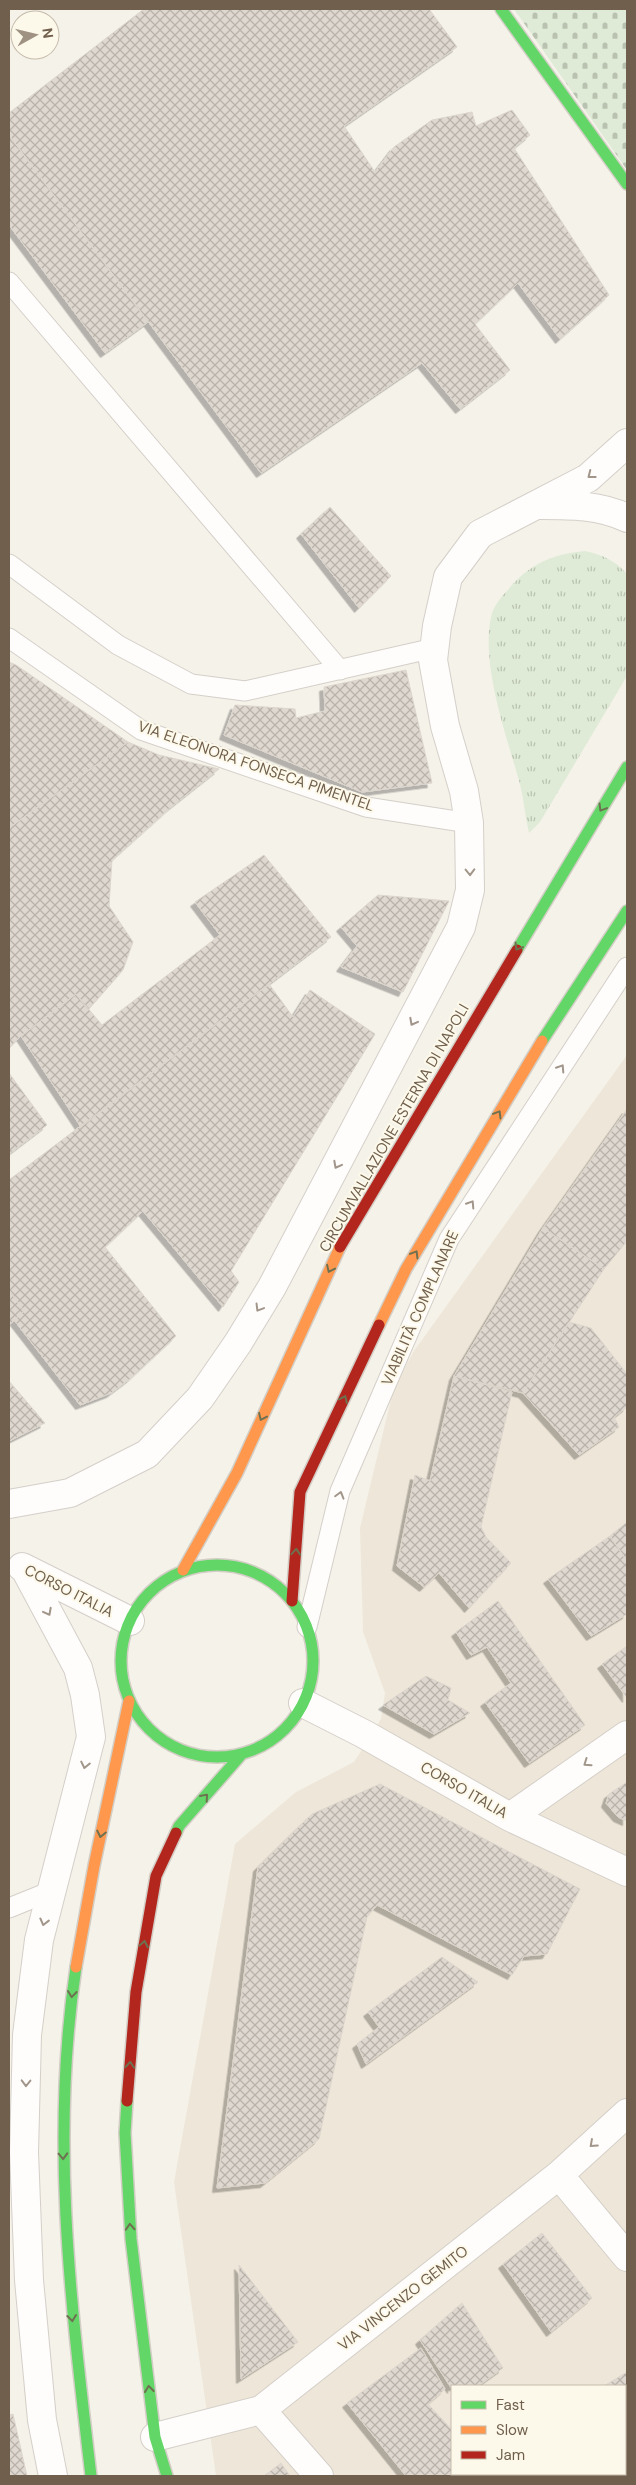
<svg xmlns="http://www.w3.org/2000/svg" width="636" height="2485" font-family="'DM Sans',sans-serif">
<defs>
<pattern id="grass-tufts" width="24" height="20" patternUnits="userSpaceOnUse" patternTransform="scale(1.25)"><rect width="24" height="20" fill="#dfebd6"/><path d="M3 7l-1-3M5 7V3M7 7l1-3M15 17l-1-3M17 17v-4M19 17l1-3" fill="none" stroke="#b9c2b0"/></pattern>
<pattern id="cemetery-stones" width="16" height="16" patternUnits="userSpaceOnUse" patternTransform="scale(1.25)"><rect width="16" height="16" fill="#dfebd6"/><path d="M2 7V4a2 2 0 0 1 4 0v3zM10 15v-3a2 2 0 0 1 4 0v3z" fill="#b9c2b0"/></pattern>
<pattern id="building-cross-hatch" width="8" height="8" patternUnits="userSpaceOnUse" patternTransform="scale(1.25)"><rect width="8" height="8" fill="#ded8d0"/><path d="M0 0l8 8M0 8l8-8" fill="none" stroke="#b8b2ab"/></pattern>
<filter id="shadow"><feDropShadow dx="-4.5" dy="4.5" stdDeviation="0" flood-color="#0004"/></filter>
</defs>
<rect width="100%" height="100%" fill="#f5f2ea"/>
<path fill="#eee6d8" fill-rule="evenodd" d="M627 1055V2476H216L174 2182 235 1844 296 1792 354 1762 381 1719 385 1693 363 1632 360 1528 394 1387 414 1351ZM452 2386H625V2474H452Z"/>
<path fill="url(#grass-tufts)" d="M585 551C602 555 615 560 627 574V676L540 822 529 833C525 817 524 800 520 784 507 737 479 661 492 613 495 605 501 597 507 591 528 565 551 554 585 551Z"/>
<path fill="url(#cemetery-stones)" d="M514 9H627V170Z"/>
<path fill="url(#building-cross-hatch)" stroke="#ddd6cd" filter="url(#shadow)" d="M144 9H429L457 47 344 126 375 172 394 147 432 120 472 112 476 126 512 110 530 135 514 148 609 295 560 339 518 283 475 324 510 370 460 409 422 363 261 473 9 135V113Z
M9 135 148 322 105 353 9 225Z
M330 507 391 576 359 608 301 534Z
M9 662 16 665 128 742 9 828Z
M406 670 432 783 362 792 224 735 235 705 295 709 296 718 325 711 324 687Z
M128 742 159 755 219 769 171 807 112 860 109 906 133 942 123 970 88 1010 76 994 21 1036 9 1048V828Z
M264 855 331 937 81 1127 21 1036 76 994 102 1025 220 935 195 902Z
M378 895 449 901 403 992 341 967 357 946 341 927Z
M269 984 293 1017 310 990 375 1034 231 1271 239 1282 223 1307 143 1211 105 1247 176 1336 131 1378 111 1393 80 1405 14 1320 24 1311 9 1290V1180Z
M9 1073 47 1125 9 1154Z
M627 1109V1241L604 1269 543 1228Z
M543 1228 604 1269 523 1393 454 1376Z
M9 1290 24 1311 9 1325Z
M569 1322 591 1328 627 1374V1407L614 1417 619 1427 579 1455 523 1393Z
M454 1376 512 1392 481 1527 486 1537 511 1563 469 1608 439 1573 424 1587 397 1566 415 1475 430 1481Z
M9 1381 45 1423 9 1441Z
M627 1522V1561L610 1536Z
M610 1536 627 1561V1614L591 1636 548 1579Z
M498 1601 585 1725 529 1763 485 1702 511 1683 487 1647 471 1655 456 1632Z
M627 1646V1698L602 1664Z
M426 1676 451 1688 448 1700 470 1713 434 1734 383 1705Z
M627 1782V1821L618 1817 606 1803 609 1794Z
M380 1784 580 1889 547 1954 524 1956 512 1975 377 1905 367 1917 319 2139 265 2183 217 2188 258 1867 312 1814Z
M442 1957 478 1982 366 2064 357 2044 379 2027 368 2012Z
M542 2233 592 2298 551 2332 503 2264Z
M239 2265 298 2342 241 2379Z
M462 2303 503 2368 478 2386H452V2389L420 2340Z
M421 2348 445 2389 428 2404 452 2430V2474H481L482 2476H406L347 2403Z
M627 2372V2456L625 2457V2386H604Z
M13 2414 27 2476H9V2415Z
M281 2463 290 2476H264Z"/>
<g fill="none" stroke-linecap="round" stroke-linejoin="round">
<g stroke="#d4cfc8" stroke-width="21">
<path id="lane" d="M9 282 340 670
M9 564 118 645 191 684 245 691 434 648
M9 638 141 730 366 807 469 823
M307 1627 340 1491 449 1239 627 967
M9 1908 51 1891"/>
</g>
<g stroke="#d4cfc8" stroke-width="30">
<path id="street" d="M541 505C571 505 600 505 627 518
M9 1504 70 1493 147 1454 200 1398 238 1343 272 1287 461 927 470 890 469 823 464 791 445 726 433 660 437 626 448 577 480 534 588 478 627 443
M22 1567 130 1621
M25 1569 78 1668 85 1695 91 1737 39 1940 27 2035 24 2152 29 2280 42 2420 53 2476
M303 1703 364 1734 510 1817 627 1872
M510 1817 627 1735
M559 2175 627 2257
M261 2410 319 2476
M155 2437 261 2410 559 2175 627 2113"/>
</g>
<g stroke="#d3cec5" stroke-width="14">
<path id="fast" d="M501 9 627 184
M517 950 627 767
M542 1041 627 911
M121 1661a96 96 0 1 1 192 0a96 96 0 1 1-192 0Z
M176 1833 179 1826 241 1755
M76 1967C50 2139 71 2305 91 2476
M127 2101 125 2133 131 2239 155 2437 167 2476"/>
</g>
<g stroke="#d3cec5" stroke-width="14">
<path id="slow" d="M379 1325 406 1269 542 1041
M183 1570 237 1473 340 1247
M76 1967 94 1866 129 1701"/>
</g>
<g stroke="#d3cec5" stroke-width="14">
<path id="jam" d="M340 1247 517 950
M292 1601 300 1492 379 1325
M127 2101 136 1992 156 1876 176 1833"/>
</g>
<use href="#lane" stroke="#fefdfc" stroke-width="19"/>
<use href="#street" stroke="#fefdfc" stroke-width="28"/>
<use href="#fast" stroke="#63d668" stroke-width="11"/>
<use href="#slow" stroke="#ff974d" stroke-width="11"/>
<use href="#jam" stroke="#b3261e" stroke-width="11"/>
</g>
<defs><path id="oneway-chevron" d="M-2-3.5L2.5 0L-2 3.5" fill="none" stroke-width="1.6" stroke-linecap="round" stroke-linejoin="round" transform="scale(1.25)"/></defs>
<g stroke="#a2968a">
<use href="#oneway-chevron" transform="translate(591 475) rotate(142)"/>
<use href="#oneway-chevron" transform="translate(470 872) rotate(89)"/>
<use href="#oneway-chevron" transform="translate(413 1022) rotate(118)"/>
<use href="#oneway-chevron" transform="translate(561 1068) rotate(-57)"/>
<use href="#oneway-chevron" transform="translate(337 1165) rotate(118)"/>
<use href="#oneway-chevron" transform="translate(471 1204) rotate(-57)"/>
<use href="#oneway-chevron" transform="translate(259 1308) rotate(121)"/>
<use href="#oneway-chevron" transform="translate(340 1495) rotate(-74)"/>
<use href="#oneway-chevron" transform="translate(48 1612) rotate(62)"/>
<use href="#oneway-chevron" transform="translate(587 1763) rotate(145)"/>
<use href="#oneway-chevron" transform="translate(85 1765) rotate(102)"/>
<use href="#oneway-chevron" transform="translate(44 1922) rotate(104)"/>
<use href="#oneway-chevron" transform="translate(26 2083) rotate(91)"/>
<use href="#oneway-chevron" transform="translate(593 2144) rotate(138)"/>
</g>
<g stroke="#6e7150">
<use href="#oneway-chevron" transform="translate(602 808) rotate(121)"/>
<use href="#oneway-chevron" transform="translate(518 947) rotate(121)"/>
<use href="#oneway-chevron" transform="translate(498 1114) rotate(-59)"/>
<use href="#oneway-chevron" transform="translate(415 1254) rotate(-59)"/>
<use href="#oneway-chevron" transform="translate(330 1269) rotate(115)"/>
<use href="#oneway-chevron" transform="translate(344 1399) rotate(-65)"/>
<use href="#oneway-chevron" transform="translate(262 1417) rotate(115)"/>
<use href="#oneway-chevron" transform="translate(296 1552) rotate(-86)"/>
<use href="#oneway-chevron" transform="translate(205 1797) rotate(-49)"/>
<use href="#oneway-chevron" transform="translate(101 1834) rotate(102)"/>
<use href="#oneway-chevron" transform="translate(144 1944) rotate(-80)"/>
<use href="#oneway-chevron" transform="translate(72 1994) rotate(97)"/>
<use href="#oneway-chevron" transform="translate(130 2065) rotate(-86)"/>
<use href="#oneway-chevron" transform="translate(63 2156) rotate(88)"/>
<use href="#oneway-chevron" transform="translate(130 2227) rotate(-93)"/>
<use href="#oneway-chevron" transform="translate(72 2318) rotate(83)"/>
<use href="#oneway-chevron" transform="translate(149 2389) rotate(-97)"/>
</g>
<g text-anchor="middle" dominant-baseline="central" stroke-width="4" stroke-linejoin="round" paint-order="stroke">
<g font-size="15" fill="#705f4c" stroke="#fdf9ea">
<text transform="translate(256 766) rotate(19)">VIA ELEONORA FONSECA PIMENTEL</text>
<text transform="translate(394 1128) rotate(-60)">CIRCUMVALLAZIONE ESTERNA DI NAPOLI</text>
<text transform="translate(420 1308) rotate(-66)">VIABILITÀ COMPLANARE</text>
<text transform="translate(69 1591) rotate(27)">CORSO ITALIA</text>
<text transform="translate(464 1790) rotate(30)">CORSO ITALIA</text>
<text transform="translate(403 2298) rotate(-38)">VIA VINCENZO GEMITO</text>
</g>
</g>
<rect width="636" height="2485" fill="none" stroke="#705f4c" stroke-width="20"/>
<rect x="451" y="2385" width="175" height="90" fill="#fdf9ea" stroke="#c5bbab"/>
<rect x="461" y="2401" width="25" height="8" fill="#63d668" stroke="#c5bbab"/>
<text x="496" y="2410" font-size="15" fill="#705f4c">Fast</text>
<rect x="461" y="2426" width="25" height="8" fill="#ff974d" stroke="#c5bbab"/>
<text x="496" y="2435" font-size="15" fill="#705f4c">Slow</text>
<rect x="461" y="2451" width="25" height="8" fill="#b3261e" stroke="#c5bbab"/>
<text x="496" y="2460" font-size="15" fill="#705f4c">Jam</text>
<g transform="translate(35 35) rotate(82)"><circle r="24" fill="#fdf9ea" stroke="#c5bbab"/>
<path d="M0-4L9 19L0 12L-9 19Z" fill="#9f9283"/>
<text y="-8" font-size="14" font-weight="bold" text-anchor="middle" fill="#705f4c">N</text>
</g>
</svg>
